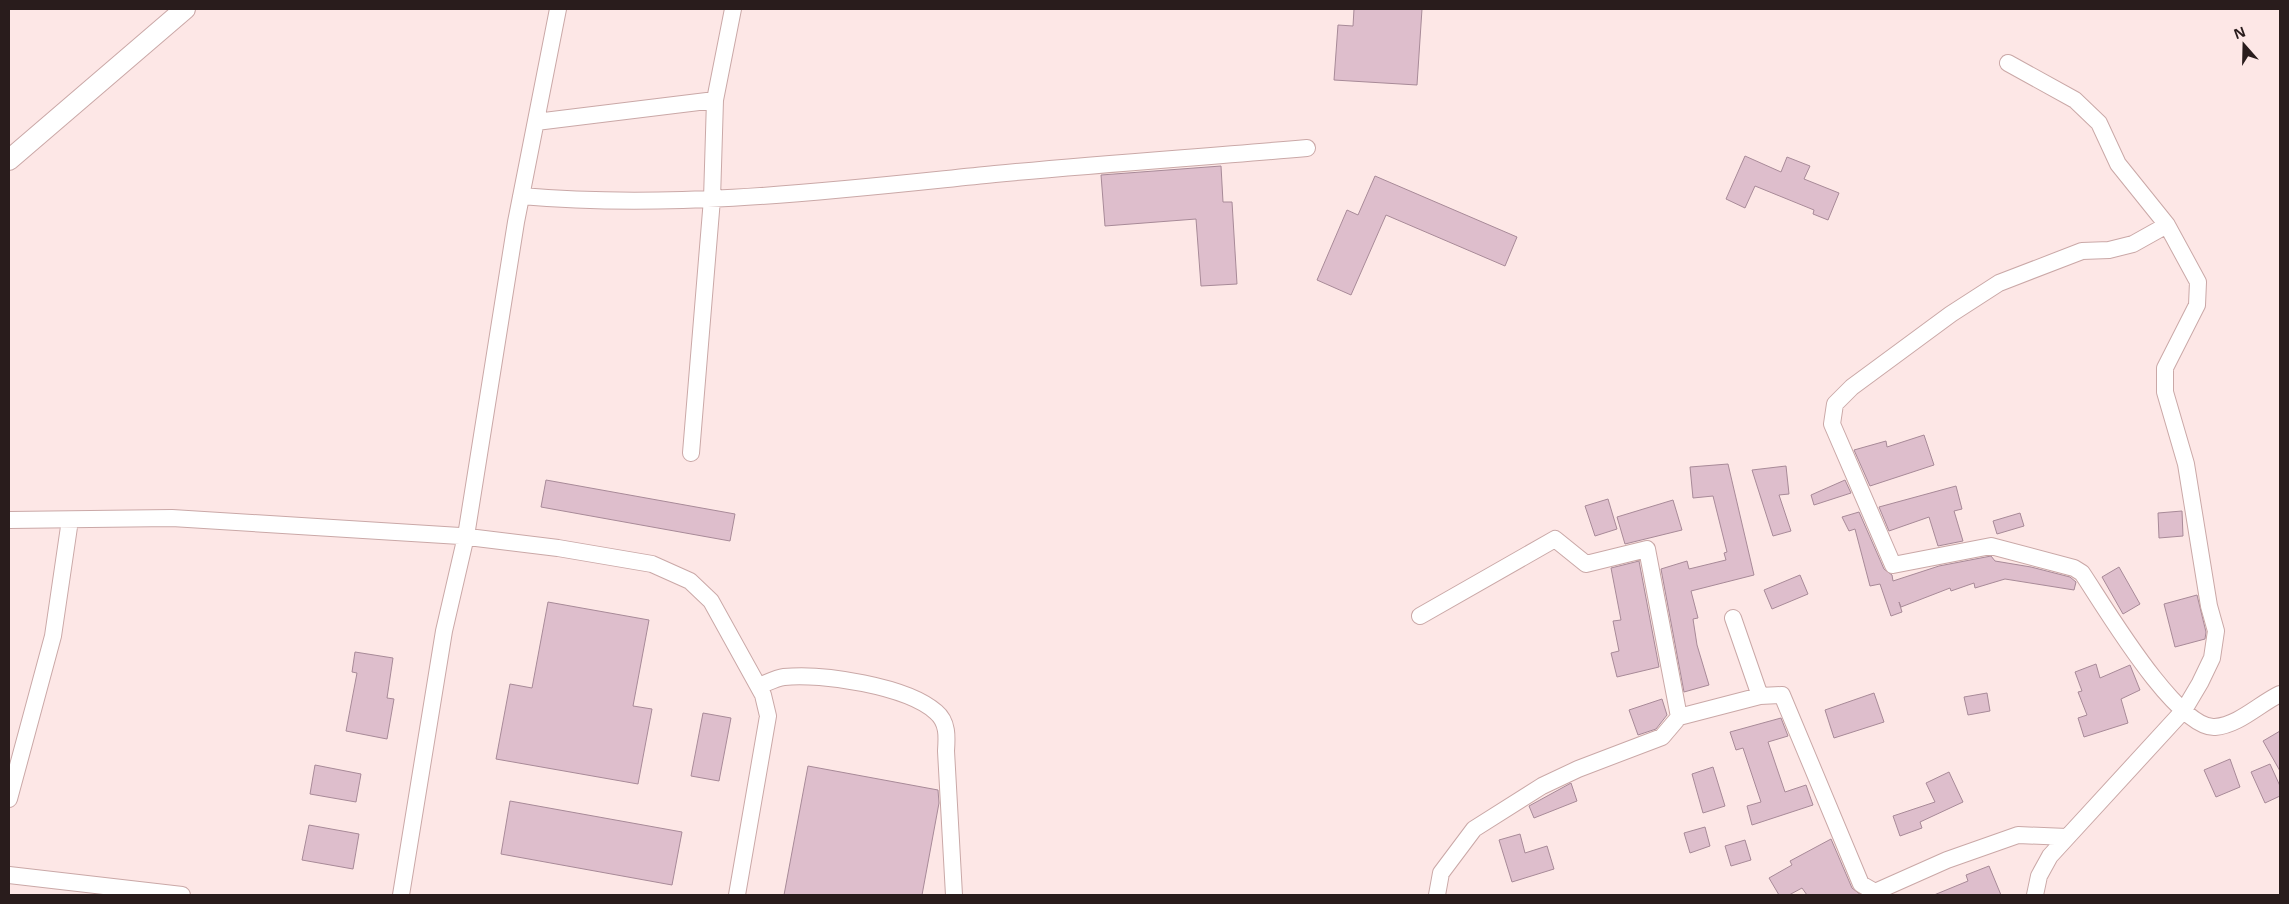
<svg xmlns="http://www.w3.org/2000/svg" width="2289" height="904" font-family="'Noto Sans',sans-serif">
<rect width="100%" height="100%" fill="#fde7e6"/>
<path fill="#debecc" stroke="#a88a98" d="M1354 9H1422L1417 85 1334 80 1338 25 1353 26Z
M1745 156 1781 172 1787 157 1810 166 1804 179 1839 193 1828 220 1813 214 1814 210 1755 186 1745 208 1726 199Z
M1221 166 1223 202H1232L1237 284 1201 286 1196 219 1105 226 1101 175Z
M1375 176 1517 237 1505 266 1386 215 1351 295 1317 280 1347 210 1358 215Z
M1924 435 1934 465 1870 486 1854 450 1886 441 1887 447Z
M1728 464 1754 575 1691 591 1698 618 1693 619 1697 645 1709 685 1684 692 1661 569 1687 561 1689 569 1726 560 1724 553 1727 552 1713 496 1693 498 1690 467Z
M1786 466 1789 494 1779 495 1791 531 1773 536 1752 470Z
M546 480 735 514 730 541 541 507Z
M1845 480 1851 493 1814 505 1811 495Z
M1956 486 1962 509 1954 511 1963 541 1938 546 1929 517 1889 531 1879 507Z
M1608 499 1617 529 1595 536 1585 506Z
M1673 500 1682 530 1625 544 1617 517Z
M2182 511 2183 536 2159 538 2158 513Z
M1859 512 1884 569 1892 575 1893 581 1939 566 1991 556 1995 561 2031 567 2070 577 2076 582 2074 590 2005 579 1975 588 1974 583 1951 591 1950 588 1901 607 1899 602 1902 612 1891 616 1880 584 1870 586 1855 529 1849 531 1842 517Z
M2020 513 2024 526 1997 534 1993 521Z
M1639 561 1659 667 1617 677 1611 653 1619 651 1613 621 1621 620 1611 568Z
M2119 567 2140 604 2123 614 2102 577Z
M1800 575 1808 594 1772 609 1764 590Z
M2197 595 2206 632 2205 639 2175 647 2164 604Z
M548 602 649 620 633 706 652 709 638 784 496 759 510 684 532 688Z
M355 652 393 658 387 698 394 699 387 739 346 731 357 673 352 672Z
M2096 664 2100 678 2130 665 2140 690 2121 699 2128 723 2084 737 2078 718 2087 715 2078 692 2082 691 2075 672Z
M1874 693 1884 722 1834 738 1825 710Z
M1987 693 1990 711 1968 715 1964 697Z
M1662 699 1667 715 1656 729 1638 735 1629 710Z
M703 713 731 718 719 781 691 776Z
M1781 718 1788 736 1768 742 1785 792 1806 785 1813 805 1752 825 1747 806 1761 802 1743 748 1736 750 1730 732Z
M2280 731V771L2263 741Z
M2230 759 2240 787 2216 797 2204 770Z
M2270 764 2280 786V796L2265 803 2251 772Z
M315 765 361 774 356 802 310 794Z
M808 766 938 790 939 803 922 895H784Z
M1713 767 1725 806 1703 813 1692 774Z
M1949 772 1963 802 1920 822 1922 828 1900 836 1893 816 1935 802 1926 783Z
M1571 783 1577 801 1534 818 1529 806Z
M510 801 682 832 672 885 501 854Z
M309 825 359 834 353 869 302 860Z
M1705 827 1710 846 1690 853 1684 833Z
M1520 834 1525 853 1547 846 1554 869 1512 882 1499 840Z
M1831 839 1852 888 1861 895H1807L1802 888 1789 895H1779L1769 878 1792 865 1790 861Z
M1745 840 1751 860 1731 866 1725 846Z
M1989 866 2001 895H1934L1968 881 1966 875Z"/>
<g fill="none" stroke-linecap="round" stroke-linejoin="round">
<g stroke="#caa8a7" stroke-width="18">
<path id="minor" d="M2008 63 2075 100 2099 123 2118 164 2167 225 2198 282 2197 305 2165 368V392L2186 464 2209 606 2216 631 2212 658 2200 683 2184 710 2050 856 2039 876 2035 895
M715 100 733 9
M536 122 715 100 712 199 691 453
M521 196C680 210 837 190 995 174 1099 164 1203 157 1307 148
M2167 225 2133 244 2109 250 2082 251 1999 283 1951 314 1852 387 1835 404 1832 424 1893 565 1991 546 2074 568 2082 573C2103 604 2177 730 2215 727 2239 725 2259 704 2280 694
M9 520 172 518 460 536 558 548 652 564 690 581 711 601 763 695 768 716 737 895
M1420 616 1555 539 1586 564 1647 549 1679 717 1760 696 1782 695 1861 884 1875 892 1947 860 2018 835 2067 837
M1733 618 1760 696
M759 686C767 683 776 678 784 677 822 673 907 686 936 712 948 722 947 737 946 751L954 895
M9 799 53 636 70 520
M9 875 182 895
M401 895 444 631 466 536 516 222 558 9
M1437 895 1441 873 1474 829 1542 786 1578 769 1662 737 1679 717"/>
</g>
<g stroke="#caa8a7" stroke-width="22">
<path id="tertiary" d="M9 160 185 9"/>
</g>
<use href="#minor" stroke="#fff" stroke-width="16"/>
<use href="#tertiary" stroke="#fff" stroke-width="20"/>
</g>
<rect width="2289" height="904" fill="none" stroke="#291c1c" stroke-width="20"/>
<g transform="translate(2244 45) rotate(340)" stroke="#fde7e6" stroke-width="4" paint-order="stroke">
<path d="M0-4L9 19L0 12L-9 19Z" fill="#291c1c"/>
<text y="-8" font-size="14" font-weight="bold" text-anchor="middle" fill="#291c1c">N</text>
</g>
</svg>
